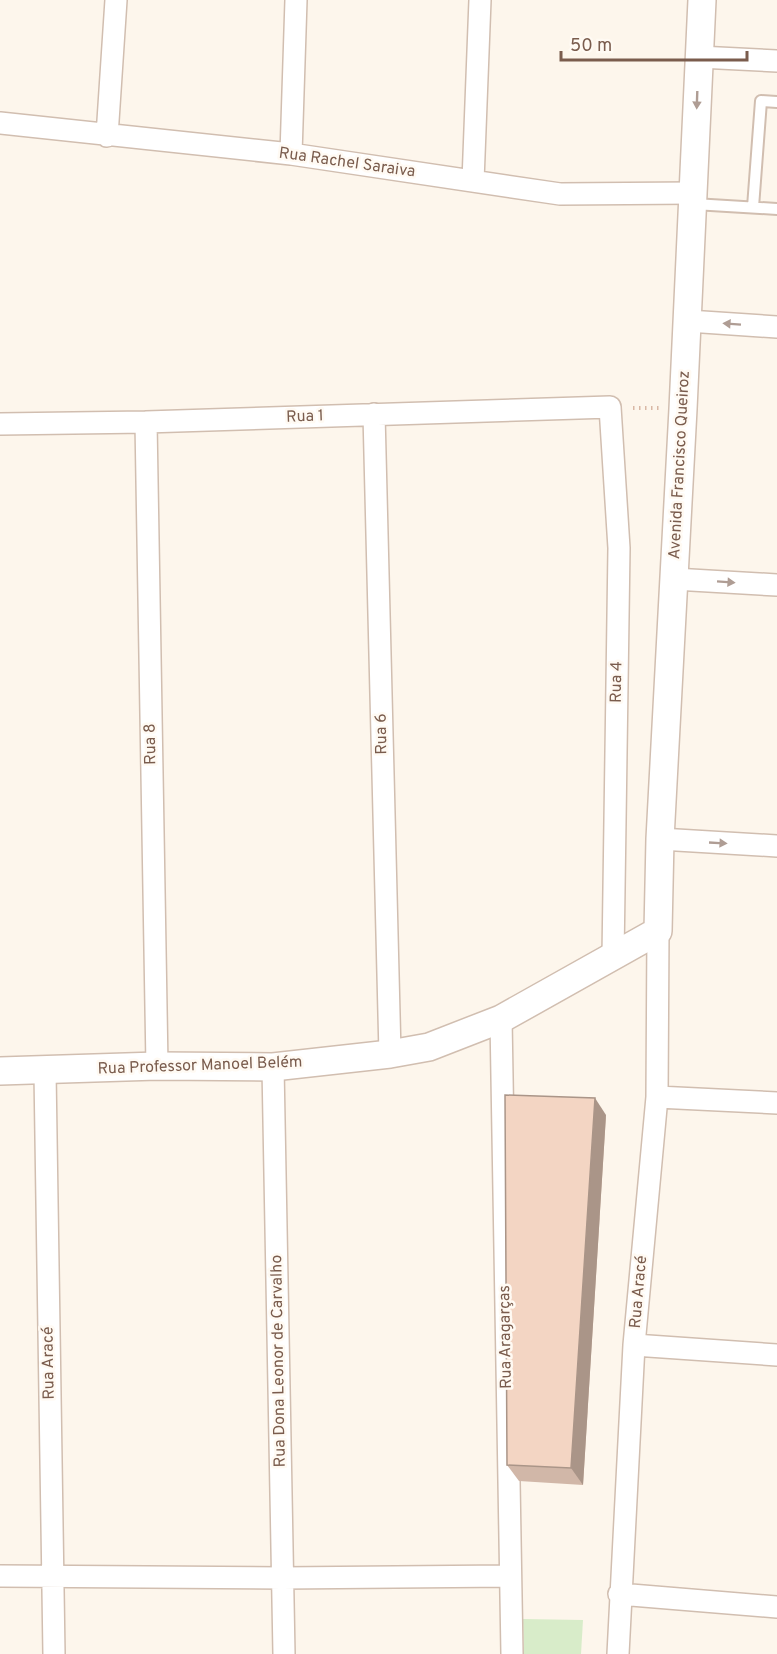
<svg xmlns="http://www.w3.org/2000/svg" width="777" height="1654" font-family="Overpass,sans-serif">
<rect width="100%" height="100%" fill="#fdf6ec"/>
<path fill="#d8ecc9" d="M523 1619 583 1620 581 1654H524Z"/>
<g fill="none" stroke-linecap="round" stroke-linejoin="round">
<g stroke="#d1beb0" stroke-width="14">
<path id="service" d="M694 204 777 209
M753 207 761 101 777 102"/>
</g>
<g stroke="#d1beb0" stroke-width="24">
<path id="minor" d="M699 57 777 61
M0 123 291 154 560 194 694 193
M107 136 116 0
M291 154 296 0
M473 181 480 0
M688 321 777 327
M374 414 390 1054
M146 422 157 1066
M0 424 146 422 610 407 619 548 613 957
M674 579 777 585
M660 839 777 846
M501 1019 512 1654
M273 1067 284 1654
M45 1072 54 1654
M657 1097 777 1103
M634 1345 777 1355
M0 1576 282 1578 509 1576
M619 1594 777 1607
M618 1654 634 1345 657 1097 658 931"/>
</g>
<g stroke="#d1beb0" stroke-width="30">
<path id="tertiary" d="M0 1071 157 1066 273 1067 390 1054 429 1047 501 1019 658 931 660 839 683 409 702 0"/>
</g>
<path stroke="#d9b8a5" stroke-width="4" stroke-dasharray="1.5 4.5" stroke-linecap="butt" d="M633 408H659"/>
<use href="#service" stroke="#fff" stroke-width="10"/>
<use href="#minor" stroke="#fff" stroke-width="21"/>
<use href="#tertiary" stroke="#fff" stroke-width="27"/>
</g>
<path fill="#d1b7a8" d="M606 1115 583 1485 519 1481 507 1465Z"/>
<path fill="#aa9588" d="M595 1098 606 1115 583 1485 571 1468Z"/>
<path fill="#f3d5c3" stroke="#aa9588" stroke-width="1.5" d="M505 1095 595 1098 571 1468 507 1465Z"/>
<defs><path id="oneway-solid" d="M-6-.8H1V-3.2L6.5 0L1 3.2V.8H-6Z" transform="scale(1.5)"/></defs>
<g fill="#af9d94">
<use href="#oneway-solid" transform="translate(697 100) rotate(92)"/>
<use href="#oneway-solid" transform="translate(732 324) rotate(-176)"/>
<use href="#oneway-solid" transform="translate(726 582) rotate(4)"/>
<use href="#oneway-solid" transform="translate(718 843) rotate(3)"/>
</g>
<g text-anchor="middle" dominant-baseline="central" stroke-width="5" stroke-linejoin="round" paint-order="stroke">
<g font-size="16" fill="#7a5c4d" stroke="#fffaf3">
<text transform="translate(347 163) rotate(8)">Rua Rachel Saraiva</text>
<text transform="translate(305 417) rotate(-2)">Rua 1</text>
<text transform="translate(680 465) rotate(-87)">Avenida Francisco Queiroz</text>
<text transform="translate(617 682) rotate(-89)">Rua 4</text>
<text transform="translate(382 734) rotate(-91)">Rua 6</text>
<text transform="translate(151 744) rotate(-91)">Rua 8</text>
<text transform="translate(200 1066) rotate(-2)">Rua Professor Manoel Belém</text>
<text transform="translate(639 1292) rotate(-85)">Rua Aracé</text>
<text transform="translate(506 1337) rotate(-91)">Rua Aragarças</text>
<text transform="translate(279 1361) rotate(-91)">Rua Dona Leonor de Carvalho</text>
<text transform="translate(49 1363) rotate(-91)">Rua Aracé</text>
</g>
</g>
<path d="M561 51v9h186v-9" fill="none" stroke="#7a5c4d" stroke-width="3"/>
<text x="570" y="51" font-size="18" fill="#7a5c4d" stroke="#fffaf3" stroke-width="4.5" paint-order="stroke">50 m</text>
</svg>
